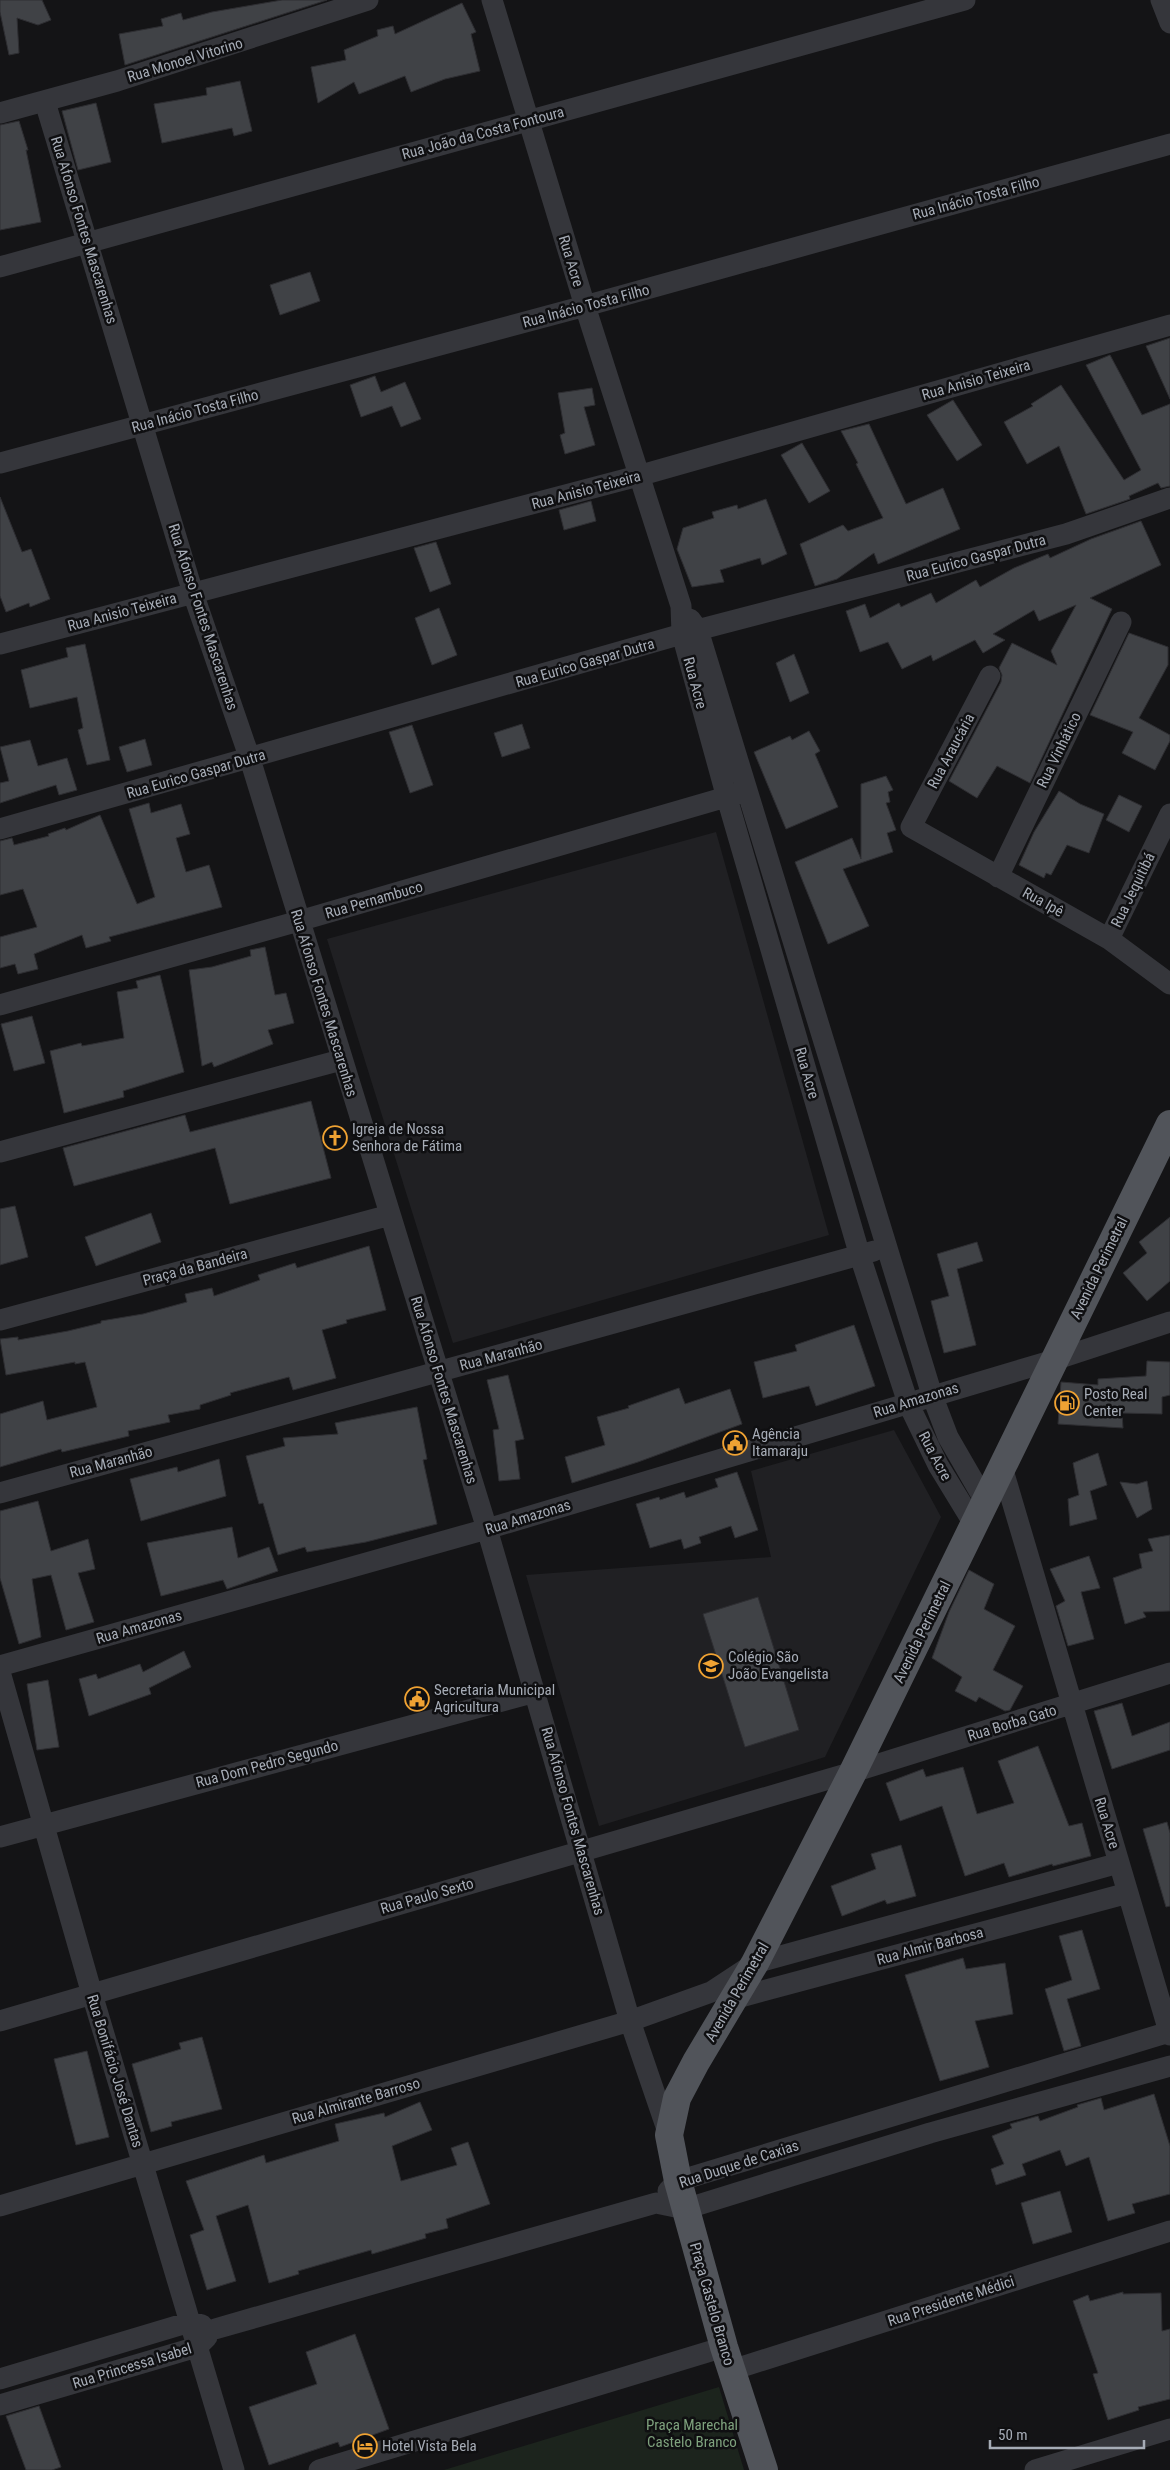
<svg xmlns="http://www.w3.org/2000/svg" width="1170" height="2470" font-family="'Roboto Condensed',sans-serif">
<rect width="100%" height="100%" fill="#141416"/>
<path fill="#202023" d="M716 832 829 1235 453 1343 327 939Z
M894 1430 941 1517 825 1757 599 1826 526 1575 771 1557 751 1471Z"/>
<path fill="#1c241d" d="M719 2387 744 2470H444Z"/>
<path fill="#404246" stroke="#2e2e32" d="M0 0H42L51 20 38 25 17 18 19 53 9 55 0 12Z
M282 0H327L125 65 119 34 163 26 161 19 181 13 183 20 212 12Z
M462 3 476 32 471 34 480 71 445 79 411 92 405 76 359 94 354 82 318 103 311 67 346 60 344 50 378 36 377 30 393 26 395 34Z
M240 81 252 131 234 136 232 128 162 143 154 104 207 95 206 88Z
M96 103 111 162 78 170 62 111Z
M19 121 28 150H26L41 222 0 230V125Z
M310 272 320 301 280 315 270 285Z
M1170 338V399L1146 346Z
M1110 355 1142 415 1170 404V486L1161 488 1158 483 1129 496 1130 499 1086 514 1059 446 1027 464 1004 422 1033 406 1031 404 1061 385 1124 480 1141 470 1086 365Z
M375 376 381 392 405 382 421 419 401 427 392 406 361 417 350 385Z
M592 388 595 405 584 407 595 445 565 454 560 435 565 433 558 393Z
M953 400 982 445 957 461 927 415Z
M869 424 906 504 943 488 960 529 878 564 874 553 837 579 815 586 800 544 843 525 848 531 883 518 856 464 858 463 841 431Z
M802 443 830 491 809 503 781 455Z
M0 497 22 552 31 549 50 599 30 607 29 603 6 612 0 596Z
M766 499 787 554 762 565 760 558 720 570 724 582 692 587 677 549 683 528 714 518 712 512 737 505 738 509Z
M591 501 596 521 564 530 559 510Z
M1141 521 1161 565 1090 598 1112 609 1030 783 997 766 977 798 949 781 1001 682 1002 675 999 668 1012 643 1057 665 1051 651 1076 605 1039 621 1034 610 993 634 1005 640 983 653 975 640 933 661 931 655 902 669 888 642 860 652 846 611 865 604 870 618 899 603 901 607 931 593 936 603 976 580 980 587 1014 568 1048 554 1050 558 1091 539Z
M436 542 451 584 430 592 414 548Z
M439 608 457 655 432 665 415 618Z
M1129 633 1168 647V665L1139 718 1170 735V741L1155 770 1122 753 1133 732 1090 715Z
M85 644 110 760 87 765 78 730 83 728 77 697 30 708 21 670 68 657 66 648Z
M794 654 809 693 790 702 776 663Z
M522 724 530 748 502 757 494 733Z
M412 725 433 785 410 793 389 732Z
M809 731 820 751 815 754 838 807 786 829 754 752 790 736 792 740Z
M145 739 152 765 127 772 119 747Z
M30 740 38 766 67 758 77 790 59 795 56 785 0 803V783L9 781 0 747Z
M886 776 893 790 888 792 890 802 886 803 896 830 887 833 893 852 843 869 869 926 828 944 795 862 852 838 861 859V784Z
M1059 791 1080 804 1104 814 1089 853 1067 845 1051 875 1046 873 1044 878 1019 865 1034 832Z
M1119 795 1142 806 1129 832 1106 820Z
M149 803 151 813 181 804 190 834 176 838 186 872 209 865 222 907 109 937 111 941 86 948 82 935 34 954 38 969 18 974 15 964 0 968V937L37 927 23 889 0 895V841L12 838 14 845 49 836 48 834 65 828 66 830 100 815 137 904 155 897 129 809Z
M265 947 275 995 286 993 294 1023 268 1030 273 1044 214 1067 212 1062 202 1066 189 970 212 967 251 956 250 950Z
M160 975 184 1072 123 1091 124 1097 64 1113 50 1051 81 1043 82 1046 124 1038 117 992 138 988 136 981Z
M32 1016 45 1063 14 1071 1 1024Z
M311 1101 331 1178 230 1204 215 1148 74 1186 63 1148 185 1115 190 1132Z
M15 1206 28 1257 0 1265V1209Z
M151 1213 161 1242 96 1266 85 1237Z
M1170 1217V1281L1147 1301 1123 1273 1147 1253 1139 1242Z
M977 1242 983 1261 957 1269 976 1345 944 1353 931 1301 949 1296 937 1254Z
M369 1246 386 1310 346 1320 347 1323 322 1330 336 1378 293 1390 289 1377 230 1393 231 1395 200 1405V1409L168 1415 170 1422 128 1431 129 1436 62 1452 61 1449 0 1467V1414L43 1401 47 1420 97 1407 85 1362 75 1364V1362L6 1375 0 1339 18 1337V1340L68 1331 101 1323V1321L143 1314 187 1302 185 1294 212 1288 214 1296 260 1280 258 1275 295 1263 297 1268Z
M854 1325 875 1386 816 1406 809 1386 763 1398 754 1362 797 1351 795 1345Z
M1147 1361 1170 1362V1395L1162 1397V1414L1122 1413 1123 1428 1058 1424 1061 1382 1098 1385V1379L1146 1376Z
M508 1375 524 1439 515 1441 520 1479 499 1481 493 1430 499 1429 487 1380Z
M679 1388 685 1404 730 1389 742 1424 638 1462 572 1483 565 1457 605 1445 597 1417 629 1408 628 1406Z
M417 1407 427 1459 423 1460 437 1524 366 1542 307 1552 305 1547 278 1555 263 1503 259 1504 246 1456 285 1446 283 1438 338 1434 335 1423Z
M1098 1453 1107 1485 1090 1491 1097 1519 1070 1526 1068 1499 1079 1495 1073 1463Z
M219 1459 226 1496 141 1521 130 1479 177 1467 178 1472Z
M737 1472 758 1530 735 1538 731 1526 699 1537 701 1543 684 1549 681 1539 650 1548 636 1504 659 1497 660 1500 684 1492 686 1498 718 1487 715 1479Z
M1147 1481 1152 1509 1137 1518 1120 1482 1137 1484Z
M38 1501 51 1551 88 1539 95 1569 78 1573 94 1622 66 1630 51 1575 32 1579 41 1637 19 1644 0 1578V1511Z
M232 1527 238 1558 269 1547 278 1571 227 1589 223 1580 161 1596 147 1543Z
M1170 1535V1611L1143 1612 1146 1617 1125 1624 1113 1578 1142 1568 1139 1554 1153 1551 1148 1539Z
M1089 1556 1100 1588 1081 1592 1094 1639 1068 1646 1056 1606 1065 1601 1050 1569Z
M969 1570 994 1584 984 1609 1015 1626 993 1670 1023 1686 1010 1710 1005 1711 979 1697 976 1702 955 1691 962 1677 932 1658 949 1612Z
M758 1597 799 1730 745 1747 703 1614Z
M184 1651 191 1667 149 1688 151 1694 89 1716 79 1679 96 1674 98 1679 140 1664 143 1672Z
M48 1680 59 1747 37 1750 27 1684Z
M1122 1703 1132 1736 1170 1722V1750L1112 1769 1094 1711Z
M1038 1746 1069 1826 1082 1823 1091 1856 1053 1866 1052 1864 1009 1877 1004 1863 965 1876 942 1806 900 1821 886 1783 923 1769 926 1777 963 1767 977 1814 1014 1803 998 1761Z
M1167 1822 1170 1833V1906L1166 1907 1143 1829Z
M901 1845 916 1896 887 1904 885 1900 842 1916 831 1886 876 1869 871 1854Z
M1082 1930 1100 1989 1067 1999 1081 2046 1064 2051 1045 1989 1072 1980 1059 1936Z
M963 1958 966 1969 1005 1963 1013 2014 975 2021 989 2067 940 2081 905 1975Z
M202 2037 222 2109 171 2122 172 2126 151 2132 132 2064 181 2049 179 2043Z
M87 2051 109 2137 76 2145 54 2059Z
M1154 2094 1170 2146V2194L1132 2204 1135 2213 1108 2221 1089 2157 1066 2166 1060 2150 1022 2164 1026 2175 996 2185 991 2169 1004 2164 992 2136 1012 2128 1010 2124 1038 2116 1040 2121 1078 2107 1077 2105 1101 2098 1104 2110Z
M420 2102 432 2130 392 2146 401 2181 457 2165 451 2148 468 2142 490 2204 446 2219 448 2228 425 2234 426 2238 372 2254 371 2250 298 2271 299 2274 269 2283 248 2205 216 2216 236 2281 207 2290 190 2235 204 2230 186 2181 264 2155 266 2163 339 2141 335 2124 384 2113 385 2117Z
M1060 2191 1072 2232 1033 2244 1021 2203Z
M1123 2292V2294L1161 2293 1162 2331 1170 2329V2399L1138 2407 1139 2410 1108 2420 1093 2374 1098 2373 1073 2301 1088 2295 1090 2301Z
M355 2334 389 2429 340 2447 338 2442 269 2465 249 2407 317 2384 306 2352Z
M39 2406 61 2467 52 2470H26L6 2416Z"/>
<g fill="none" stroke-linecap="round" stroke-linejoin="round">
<path stroke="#35363b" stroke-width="21" d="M492 0 585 306 681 606 682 634 727 798 860 1256 908 1403 938 1465 974 1524
M1161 0 1170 23
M45 102 193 593 250 759 487 1529 630 2021 669 2135
M0 113 117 81 368 0
M0 267 965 0
M0 463 585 306 1170 144
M690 619 698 630 932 1395 948 1437 985 1501
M0 644 638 476 1170 325
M990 676 911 827 1109 939 1170 984
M0 829 682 634 1066 534 1170 498
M998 877 1121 622
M1109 939 1170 814
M0 1005 299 921 740 793
M0 1152 341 1060
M0 1320 390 1215
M1002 1467 1170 2035
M0 1493 874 1251
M0 1666 487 1529 1054 1360 1170 1322
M0 1672 92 1994 234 2470
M0 1837 535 1692
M726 1997 733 1999 1128 1893
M0 2021 853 1772 1170 1673
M668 2191 678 2181 1169 2032
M0 2206 630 2021 711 1992 755 1963 1119 1863
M215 2329 656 2203 685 2209 930 2133 1170 2066
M732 2370 1170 2231
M0 2379 190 2322 202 2325
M0 2405 197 2347 207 2337
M319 2470 724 2347
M1035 2470 1170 2429"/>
<path stroke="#51545a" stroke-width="28" d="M764 2470 724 2347 678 2181 669 2135 677 2098 696 2062 755 1963 853 1772 1170 1124"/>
</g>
<defs>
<g id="church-ring" transform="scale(1.25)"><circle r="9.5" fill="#0f0f11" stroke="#efa233" stroke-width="1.5"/><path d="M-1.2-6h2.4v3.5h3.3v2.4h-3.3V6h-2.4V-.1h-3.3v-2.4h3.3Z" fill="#efa233"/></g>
<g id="fuel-ring" transform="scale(1.25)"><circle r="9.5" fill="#0f0f11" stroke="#efa233" stroke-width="1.5"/><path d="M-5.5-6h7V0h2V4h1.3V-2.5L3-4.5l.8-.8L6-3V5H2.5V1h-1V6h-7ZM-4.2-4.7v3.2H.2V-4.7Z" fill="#efa233"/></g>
<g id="civic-ring" transform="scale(1.25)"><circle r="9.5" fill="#0f0f11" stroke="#efa233" stroke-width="1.5"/><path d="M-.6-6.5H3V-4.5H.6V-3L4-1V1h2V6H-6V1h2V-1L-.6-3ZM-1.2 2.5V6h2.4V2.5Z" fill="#efa233"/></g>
<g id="school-ring" transform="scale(1.25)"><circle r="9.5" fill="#0f0f11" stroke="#efa233" stroke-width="1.5"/><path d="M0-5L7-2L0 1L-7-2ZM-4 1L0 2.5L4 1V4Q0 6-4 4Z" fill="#efa233"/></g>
<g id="hotel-ring" transform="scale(1.25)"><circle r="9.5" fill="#0f0f11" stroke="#efa233" stroke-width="1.5"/><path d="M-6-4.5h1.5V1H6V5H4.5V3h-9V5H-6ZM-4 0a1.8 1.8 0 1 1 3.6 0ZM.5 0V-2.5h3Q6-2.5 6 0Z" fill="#efa233"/></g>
</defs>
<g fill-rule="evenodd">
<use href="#church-ring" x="335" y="1138"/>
<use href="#fuel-ring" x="1067" y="1403"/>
<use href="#civic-ring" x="735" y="1443"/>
<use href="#school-ring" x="711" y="1666"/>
<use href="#civic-ring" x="417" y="1699"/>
<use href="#hotel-ring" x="365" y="2446"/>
</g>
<g text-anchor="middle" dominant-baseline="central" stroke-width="5" stroke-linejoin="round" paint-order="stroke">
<g font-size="15" fill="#a6acb6" stroke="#0f0f11">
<text transform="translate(185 60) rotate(-17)">Rua Monoel Vitorino</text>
<text transform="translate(483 133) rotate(-15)">Rua João da Costa Fontoura</text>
<text transform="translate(976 198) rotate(-15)">Rua Inácio Tosta Filho</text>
<text transform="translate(84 230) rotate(73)">Rua Afonso Fontes Mascarenhas</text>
<text transform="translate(571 261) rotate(73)">Rua Acre</text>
<text transform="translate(586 306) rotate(-15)">Rua Inácio Tosta Filho</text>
<text transform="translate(976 380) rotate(-16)">Rua Anisio Teixeira</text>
<text transform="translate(195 411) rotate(-15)">Rua Inácio Tosta Filho</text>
<text transform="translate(586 490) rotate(-15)">Rua Anisio Teixeira</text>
<text transform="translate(976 558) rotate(-15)">Rua Eurico Gaspar Dutra</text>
<text transform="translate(122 612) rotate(-15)">Rua Anisio Teixeira</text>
<text transform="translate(203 617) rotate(72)">Rua Afonso Fontes Mascarenhas</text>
<text transform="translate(585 663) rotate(-16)">Rua Eurico Gaspar Dutra</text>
<text transform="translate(695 683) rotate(75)">Rua Acre</text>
<text transform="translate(1059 750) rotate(-64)">Rua Vinhático</text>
<text transform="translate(951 751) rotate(-62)">Rua Araucária</text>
<text transform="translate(196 774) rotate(-16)">Rua Eurico Gaspar Dutra</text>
<text transform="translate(1133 890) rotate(-64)">Rua Jequitibá</text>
<text transform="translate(374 900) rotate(-16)">Rua Pernambuco</text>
<text transform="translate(1043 902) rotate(29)">Rua Ipê</text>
<text transform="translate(324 1003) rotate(73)">Rua Afonso Fontes Mascarenhas</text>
<text transform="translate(807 1073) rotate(74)">Rua Acre</text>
<text transform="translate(195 1267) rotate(-15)">Praça da Bandeira</text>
<text transform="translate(1099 1268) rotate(-64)">Avenida Perimetral</text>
<text transform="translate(501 1355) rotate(-15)">Rua Maranhão</text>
<text transform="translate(444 1390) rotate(73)">Rua Afonso Fontes Mascarenhas</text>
<text transform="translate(916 1400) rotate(-17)">Rua Amazonas</text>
<text transform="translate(935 1456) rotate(62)">Rua Acre</text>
<text transform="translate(111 1462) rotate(-15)">Rua Maranhão</text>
<text transform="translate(528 1517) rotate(-17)">Rua Amazonas</text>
<text transform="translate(139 1627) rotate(-16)">Rua Amazonas</text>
<text transform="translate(922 1632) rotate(-64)">Avenida Perimetral</text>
<text transform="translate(1012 1723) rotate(-17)">Rua Borba Gato</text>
<text transform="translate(267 1764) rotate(-15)">Rua Dom Pedro Segundo</text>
<text transform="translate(573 1821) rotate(74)">Rua Afonso Fontes Mascarenhas</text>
<text transform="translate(1107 1823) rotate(73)">Rua Acre</text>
<text transform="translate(427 1896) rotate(-16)">Rua Paulo Sexto</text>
<text transform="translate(930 1946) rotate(-15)">Rua Almir Barbosa</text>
<text transform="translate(737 1992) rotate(-60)">Avenida Perimetral</text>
<text transform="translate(115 2071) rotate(73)">Rua Bonifácio José Dantas</text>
<text transform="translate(356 2101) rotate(-16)">Rua Almirante Barroso</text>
<text transform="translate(739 2164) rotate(-18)">Rua Duque de Caxias</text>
<text transform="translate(951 2301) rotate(-18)">Rua Presidente Médici</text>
<text transform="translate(712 2304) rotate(74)">Praça Castelo Branco</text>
<text transform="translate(132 2366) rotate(-17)">Rua Princessa Isabel</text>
</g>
<g font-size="15" fill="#a6acb6" stroke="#0f0f11" text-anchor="start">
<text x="352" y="1129">Igreja de Nossa<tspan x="352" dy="17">Senhora de Fátima</tspan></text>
<text x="1084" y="1394">Posto Real<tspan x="1084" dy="17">Center</tspan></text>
<text x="752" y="1434">Agência<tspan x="752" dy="17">Itamaraju</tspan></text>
<text x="728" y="1657">Colégio São<tspan x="728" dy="17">João Evangelista</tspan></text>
<text x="434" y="1690">Secretaria Municipal<tspan x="434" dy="17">Agricultura</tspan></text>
<text x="382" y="2446">Hotel Vista Bela</text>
</g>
<g font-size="15" fill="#7ea17d" stroke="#0f0f11">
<text x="692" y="2425">Praça Marechal<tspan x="692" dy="17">Castelo Branco</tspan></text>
</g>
</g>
<path d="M990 2440v8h154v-8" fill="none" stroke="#a6acb6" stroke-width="2.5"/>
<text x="998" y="2440" font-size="15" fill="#a6acb6" stroke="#0f0f11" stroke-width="4" paint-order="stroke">50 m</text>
</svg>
